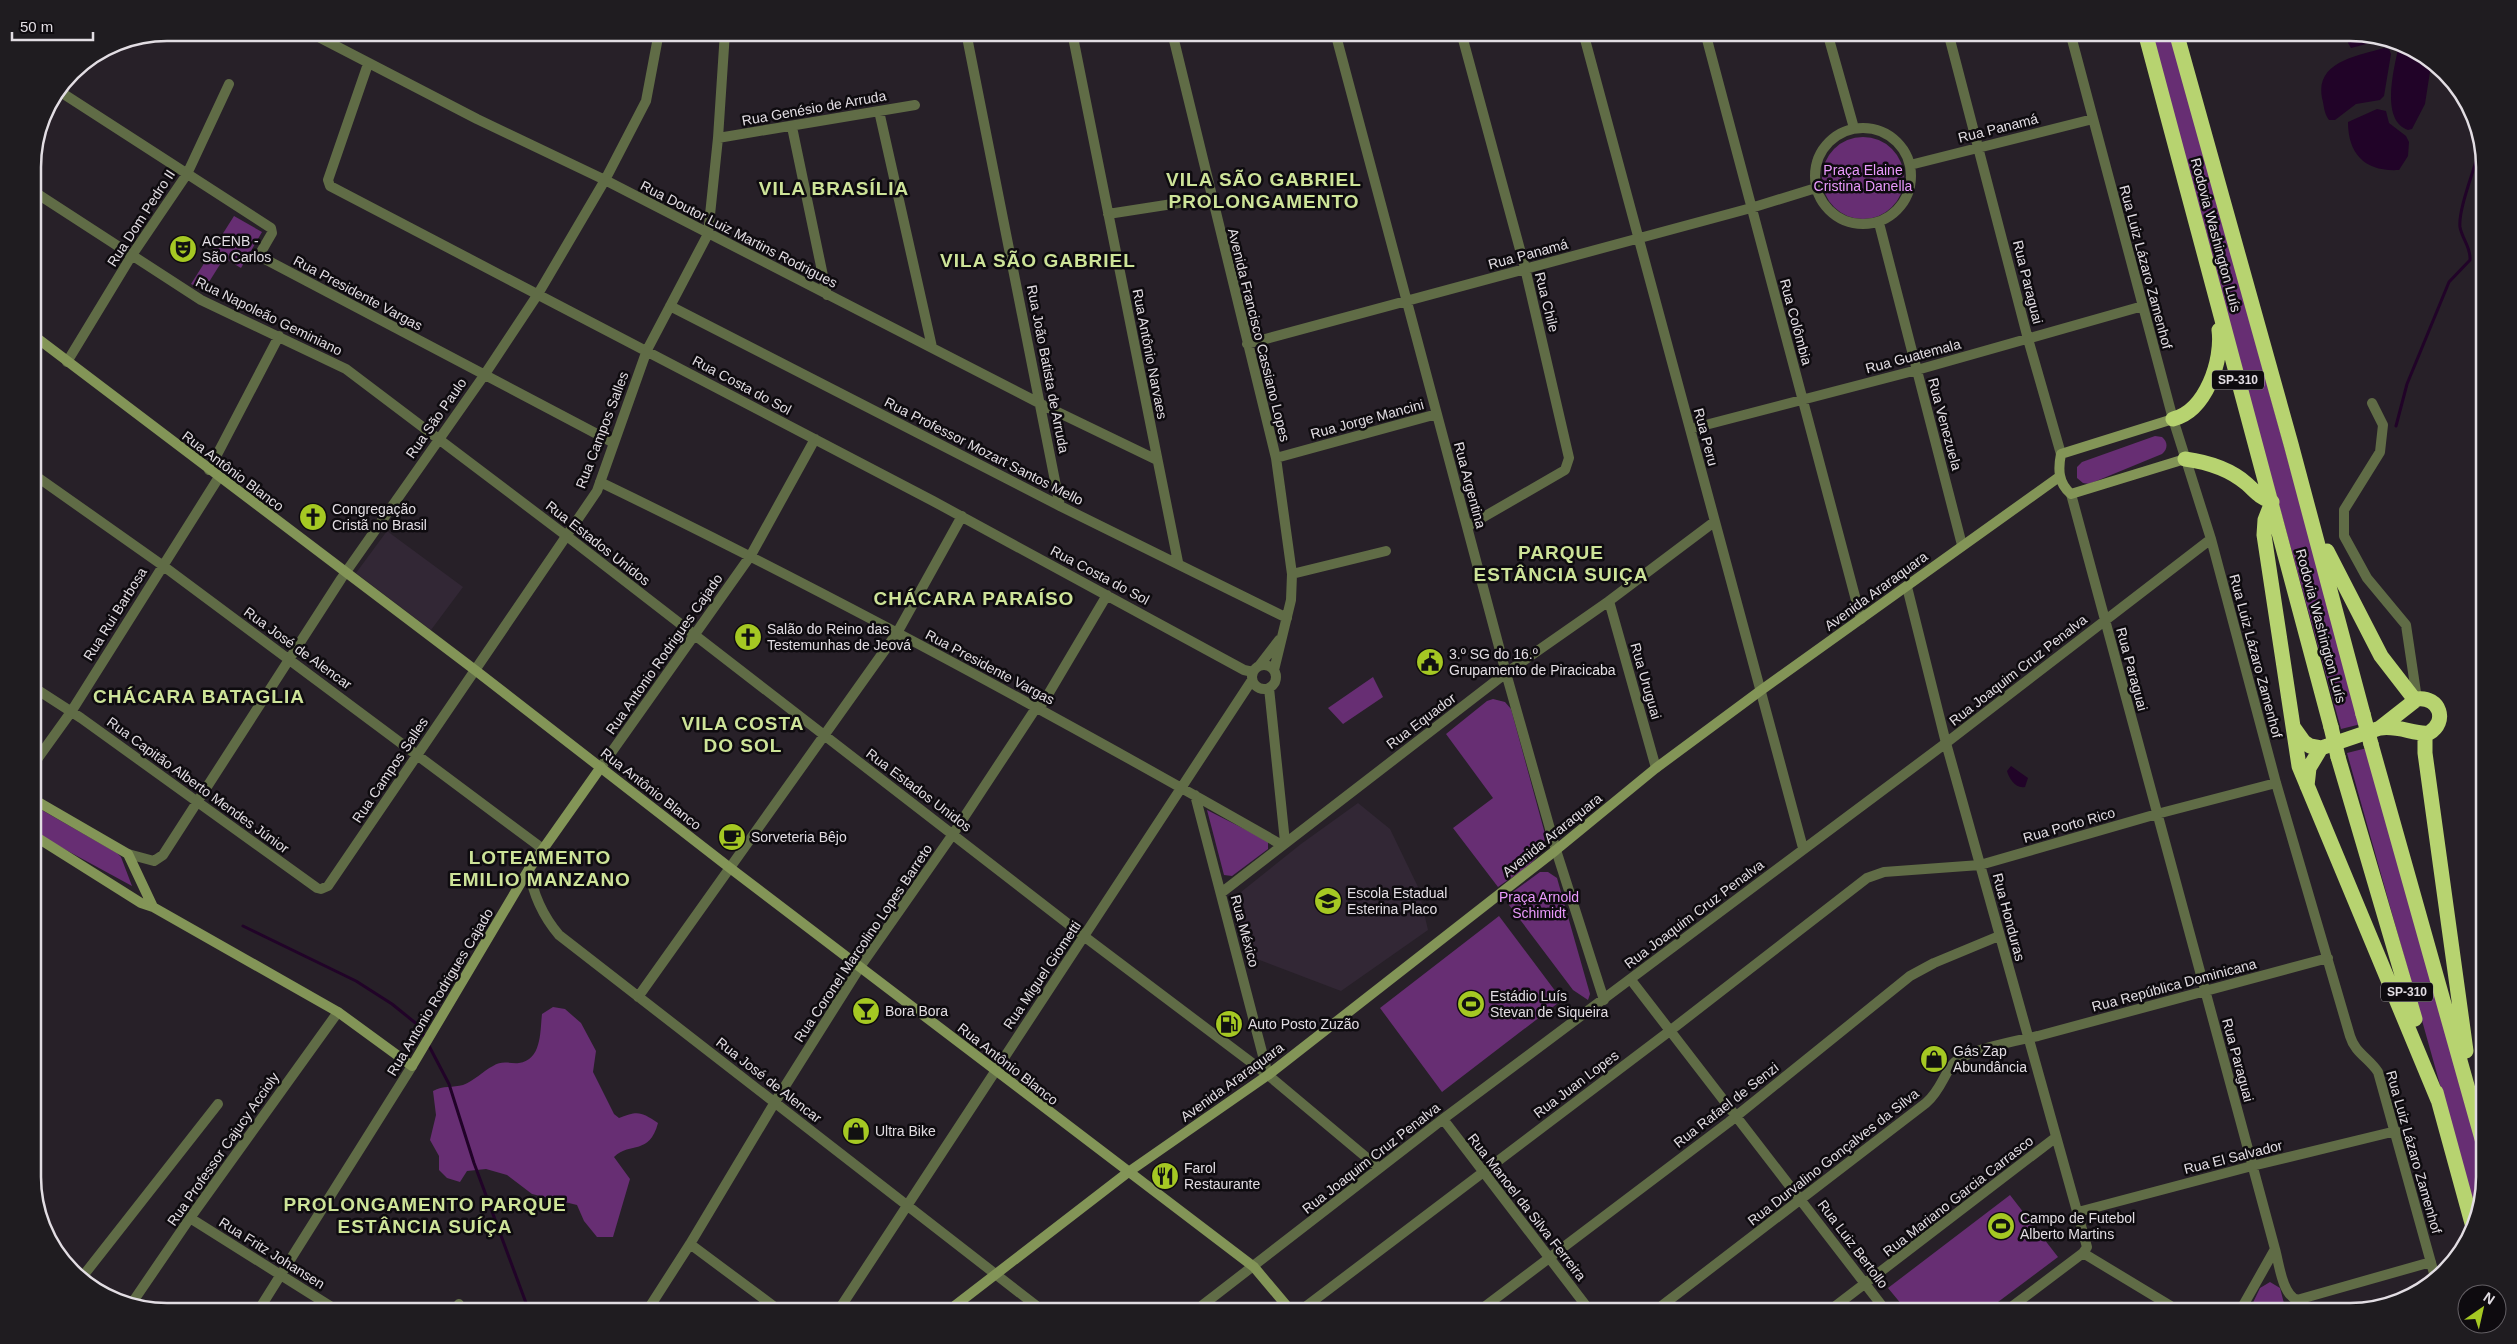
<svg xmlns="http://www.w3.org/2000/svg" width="2517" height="1344" font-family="Arial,sans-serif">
<rect width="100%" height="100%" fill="#272028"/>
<path fill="#322735" d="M387 531 463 587 431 630 356 573Z
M1358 803 1390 829 1418 887 1428 930 1341 991 1244 954 1231 905 1236 896 1301 844Z"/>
<path fill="#672e73" d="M2148 33H2170L2361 724 2341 729Z
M1822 178a41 41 0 1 1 82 0a41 41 0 1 1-82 0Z
M234 216 262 232 241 268 224 258 204 290 191 284Z
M2155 436 2162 437C2168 442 2168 449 2162 454L2089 484 2083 483 2077 478V467L2082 462Z
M1373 677 1383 697 1343 724 1328 708Z
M1493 699 1505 702 1511 709 1545 834C1546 860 1517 873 1498 887L1453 828 1493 798 1446 734 1487 701Z
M2367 748 2484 1171 2476 1213 2347 753Z
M33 805 117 853 121 857 132 886 33 832Z
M1207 810 1268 841V849L1232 876 1224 875Z
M1540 872H1548L1557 878 1590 994 1588 1000 1573 990 1509 905 1507 896Z
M1499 916 1562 1000 1442 1092 1380 1008Z
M553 1007 565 1009 581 1023 596 1051 593 1072 614 1114 619 1118C638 1110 642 1112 658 1123 649 1156 631 1141 614 1157L630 1179 613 1237H597L584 1221 577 1205 532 1194 507 1175 486 1169 467 1171 460 1182 447 1178 439 1170V1156L430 1140 436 1115 433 1091C443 1085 453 1088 463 1085 474 1081 483 1071 493 1066 502 1060 510 1064 519 1063 542 1060 540 1031 542 1014Z
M2010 1195 2058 1257 1986 1311H1907L1888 1288Z
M2270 1282 2280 1288 2286 1311H2249L2260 1288Z"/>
<path fill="#210328" d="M2351 33 2382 40 2351 48 2348 43Z
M2399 44 2410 47 2431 65 2425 104 2412 129 2408 130C2379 120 2395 66 2399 44Z
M2384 48 2389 49 2391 54 2384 96 2380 100 2356 104 2335 120H2329C2324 114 2324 105 2322 98 2315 61 2358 56 2384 48Z
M2377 109 2386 111 2389 123 2406 136 2409 142 2408 156 2399 170C2366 172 2348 155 2348 122Z
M2011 766 2028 778 2025 787C2016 789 2009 779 2007 771Z"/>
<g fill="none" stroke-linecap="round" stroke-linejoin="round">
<path stroke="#210328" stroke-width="3" d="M2396 426 2407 384 2449 282 2470 260C2471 247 2462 239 2460 227 2458 208 2476 167 2480 146
M243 926 356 981 392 1004 418 1025 425 1038
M428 1044 449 1084 474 1163 529 1311"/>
<path stroke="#606c46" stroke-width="10" d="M309 32 477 119 605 180 1041 404 1157 460
M966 32 1060 506
M1072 32 1178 562
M1172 32 1276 458 1292 574 1291 600 1274 670
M1335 32 1506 673 1556 850 1604 1000
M1461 32 1525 268 1569 458 1565 470 1468 526
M1583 32 1803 848
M1705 32 1861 619
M1827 32 1854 128
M1948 32 2028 339 2061 454
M2070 32 2173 419 2211 539 2276 783 2350 1036C2355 1053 2369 1058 2378 1072L2435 1277
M368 64 328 180 330 186 933 501 1244 670 1253 672
M59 91 271 228 272 233 261 252 263 258 614 443
M879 111 932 347
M792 127 827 295
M1815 176a48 48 0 1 1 96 0a48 48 0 1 1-96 0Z
M718 138 915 105
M1910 165 2093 119
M33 191 201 300 346 369 572 540 1085 937 1268 1075 1379 1168
M1108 214 1211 198
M1879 223 1962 545
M670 306 1060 506 1287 618
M1247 344 1751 208 1816 188
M67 362 132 255 187 174 229 84
M2372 403 2383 425 2380 452 2344 510V536L2367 578 2406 625 2417 699
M1690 429 1917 370 2143 306
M1276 458 1437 414
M209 470 279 336
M33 474 162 565 543 849
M600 482C832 594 1058 717 1282 845
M2071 494 2275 1249C2279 1263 2282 1294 2297 1300L2293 1311
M1292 574 1386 551
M1907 587 1946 743 2087 1247 2083 1253 2006 1311
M1609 601 1656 768
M1252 677a12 12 0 1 1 24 0a12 12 0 1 1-24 0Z
M1259 666 1279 640
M33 687 81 718 317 888 321 889 328 886 597 491 647 350 708 234 718 138 725 32
M1269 688 1285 842
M33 765 71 712 219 477
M601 767 751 555 815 439
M1195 795 1268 1075
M128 854 154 861 163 855 341 579 485 374 538 294 605 180 646 101 659 32
M529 869C533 895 542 915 559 935L1043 1311
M1221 893 1506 673 1609 601 1714 522
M1631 980 1886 1311
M638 997 897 633 962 516
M1443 1119 1590 1311
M2078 1212 2252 1166 2396 1131
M190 1218 338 1311
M690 1244 780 1311
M2083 1253 2179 1311
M83 1276 218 1104
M2297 1300 2431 1262
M132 1303 190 1218 338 1012
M258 1311 412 1066
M454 1311 459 1304
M647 1311 690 1244 775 1102 860 967 953 834 1036 708 1043 703 1107 595
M838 1311 1252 680
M1195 1311 1443 1119 1946 743 2211 539
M1300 1311 1671 1030 1867 878 1884 872 1980 865 2157 814 2276 783
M1479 1311 1729 1122 1910 976 1934 963 1999 936
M1655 1311 1926 1103C1942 1089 1944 1072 1955 1062 1967 1050 2020 1040 2038 1036L2328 958
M1829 1311 2055 1138
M2240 1311 2275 1249"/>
<path stroke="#839557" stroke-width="10" d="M33 335 475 670 730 868 1254 1267 1291 1311
M2173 419 2061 454C2058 469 2058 483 2071 494L2185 459
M33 799 128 854 153 907
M33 835 141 903 153 907 338 1012 412 1066 529 869 601 767
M948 1311 1127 1173 1268 1075 1556 850 1656 768 1760 691 2059 477"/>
<path stroke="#b7d370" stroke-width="15" d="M2145 32 2331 727
M2176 32 2291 444 2363 714
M2173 419C2206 411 2223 360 2219 330
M2185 459C2207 462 2230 469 2247 484 2257 493 2258 496 2272 502L2265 520 2264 535 2299 766 2438 1100
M2327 551 2381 656 2415 700
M2294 728 2304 742 2310 746 2321 748 2380 728 2417 699C2440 696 2448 722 2429 733 2415 735 2399 725 2380 728
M2425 734V753L2466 1051
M2371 744 2484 1146
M2338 757 2415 1019
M2307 786 2309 768 2321 748
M2436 1092 2473 1227"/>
<path stroke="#b7d370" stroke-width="15" d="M2363 714 2371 744
M2331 727 2338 757"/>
</g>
<defs>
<g id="theatre-disc" transform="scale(1.4375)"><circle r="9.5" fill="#a5c823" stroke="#0e0b0f"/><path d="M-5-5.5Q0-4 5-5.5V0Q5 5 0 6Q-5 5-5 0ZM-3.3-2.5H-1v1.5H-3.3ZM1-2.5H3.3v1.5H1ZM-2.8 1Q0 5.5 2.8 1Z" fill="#111"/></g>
<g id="church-disc" transform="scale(1.4375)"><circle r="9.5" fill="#a5c823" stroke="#0e0b0f"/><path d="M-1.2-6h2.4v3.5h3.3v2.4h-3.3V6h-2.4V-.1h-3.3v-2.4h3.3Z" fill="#111"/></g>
<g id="civic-disc" transform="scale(1.4375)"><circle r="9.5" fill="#a5c823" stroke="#0e0b0f"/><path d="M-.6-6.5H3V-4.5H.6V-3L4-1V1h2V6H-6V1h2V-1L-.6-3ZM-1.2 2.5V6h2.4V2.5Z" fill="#111"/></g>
<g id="cafe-disc" transform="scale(1.4375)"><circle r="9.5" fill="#a5c823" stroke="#0e0b0f"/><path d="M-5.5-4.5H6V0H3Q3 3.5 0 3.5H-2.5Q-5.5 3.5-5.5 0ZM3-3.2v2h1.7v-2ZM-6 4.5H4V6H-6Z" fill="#111"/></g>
<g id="school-disc" transform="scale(1.4375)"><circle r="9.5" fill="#a5c823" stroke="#0e0b0f"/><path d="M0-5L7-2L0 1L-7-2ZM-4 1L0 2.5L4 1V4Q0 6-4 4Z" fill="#111"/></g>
<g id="stadium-disc" transform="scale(1.4375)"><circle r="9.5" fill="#a5c823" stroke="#0e0b0f"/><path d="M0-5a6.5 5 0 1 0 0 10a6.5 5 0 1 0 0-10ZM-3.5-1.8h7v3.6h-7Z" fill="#111"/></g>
<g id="bar-disc" transform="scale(1.4375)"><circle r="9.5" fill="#a5c823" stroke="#0e0b0f"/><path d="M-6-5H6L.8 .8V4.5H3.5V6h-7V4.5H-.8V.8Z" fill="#111"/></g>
<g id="fuel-disc" transform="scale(1.4375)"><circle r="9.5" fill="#a5c823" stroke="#0e0b0f"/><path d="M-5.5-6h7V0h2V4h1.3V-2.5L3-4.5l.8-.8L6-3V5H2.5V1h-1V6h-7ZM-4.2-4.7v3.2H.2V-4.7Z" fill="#111"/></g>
<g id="shop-disc" transform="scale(1.4375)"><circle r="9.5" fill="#a5c823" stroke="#0e0b0f"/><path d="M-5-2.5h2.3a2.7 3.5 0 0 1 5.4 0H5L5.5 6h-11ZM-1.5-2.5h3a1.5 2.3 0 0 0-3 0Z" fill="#111"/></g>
<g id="restaurant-disc" transform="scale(1.4375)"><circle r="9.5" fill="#a5c823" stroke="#0e0b0f"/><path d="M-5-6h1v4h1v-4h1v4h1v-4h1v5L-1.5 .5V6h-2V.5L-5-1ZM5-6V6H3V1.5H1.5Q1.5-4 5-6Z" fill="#111"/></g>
</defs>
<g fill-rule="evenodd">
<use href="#theatre-disc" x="183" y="249"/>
<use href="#church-disc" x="313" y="517"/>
<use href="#church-disc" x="748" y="637"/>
<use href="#civic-disc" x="1430" y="662"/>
<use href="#cafe-disc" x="732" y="837"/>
<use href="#school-disc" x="1328" y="901"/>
<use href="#stadium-disc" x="1471" y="1004"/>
<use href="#bar-disc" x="866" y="1011"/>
<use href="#fuel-disc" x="1229" y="1024"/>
<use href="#shop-disc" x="1934" y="1059"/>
<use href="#shop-disc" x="856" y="1131"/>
<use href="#restaurant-disc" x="1165" y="1176"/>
<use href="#stadium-disc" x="2001" y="1226"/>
</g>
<g text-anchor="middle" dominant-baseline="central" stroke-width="5" stroke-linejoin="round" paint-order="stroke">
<g fill="#0e0b0f" stroke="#a29ea3" stroke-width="1">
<rect x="2212" y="370.5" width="52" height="19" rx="4"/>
<rect x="2381" y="982.5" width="52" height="19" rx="4"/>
</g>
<g font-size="12" font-weight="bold" fill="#e2dde3">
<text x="2238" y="380">SP-310</text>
<text x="2407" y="992">SP-310</text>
</g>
<g font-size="14" fill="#e2dde3" stroke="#0e0b0f">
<text transform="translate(814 108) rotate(-10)">Rua Genésio de Arruda</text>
<text transform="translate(1998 128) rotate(-14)">Rua Panamá</text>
<text transform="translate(141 218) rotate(-57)">Rua Dom Pedro II</text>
<text transform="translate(739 234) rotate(27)">Rua Doutor Luiz Martins Rodrigues</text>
<text transform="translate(2216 235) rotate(75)">Rodovia Washington Luís</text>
<text transform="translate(1528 254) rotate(-15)">Rua Panamá</text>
<text transform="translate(2146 267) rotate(75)">Rua Luiz Lázaro Zamenhof</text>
<text transform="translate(2028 282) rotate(76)">Rua Paraguai</text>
<text transform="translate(358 293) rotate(28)">Rua Presidente Vargas</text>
<text transform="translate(1547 302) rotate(76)">Rua Chile</text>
<text transform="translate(269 316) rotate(26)">Rua Napoleão Geminiano</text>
<text transform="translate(1796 322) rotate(75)">Rua Colômbia</text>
<text transform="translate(1259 335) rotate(76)">Avenida Francisco Cassiano Lopes</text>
<text transform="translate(1150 354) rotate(79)">Rua Antônio Narvaes</text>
<text transform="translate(1913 356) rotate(-15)">Rua Guatemala</text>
<text transform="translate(1048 369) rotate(79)">Rua João Batista de Arruda</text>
<text transform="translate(742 385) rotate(28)">Rua Costa do Sol</text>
<text transform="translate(436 418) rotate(-55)">Rua São Paulo</text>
<text transform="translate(1367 419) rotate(-15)">Rua Jorge Mancini</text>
<text transform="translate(1945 424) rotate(75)">Rua Venezuela</text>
<text transform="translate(602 430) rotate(-69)">Rua Campos Salles</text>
<text transform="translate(1706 437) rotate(75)">Rua Peru</text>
<text transform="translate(984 451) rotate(27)">Rua Professor Mozart Santos Mello</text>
<text transform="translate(233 471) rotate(37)">Rua Antônio Blanco</text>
<text transform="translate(1470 485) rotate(75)">Rua Argentina</text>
<text transform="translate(598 543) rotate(38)">Rua Estados Unidos</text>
<text transform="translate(1100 575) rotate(28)">Rua Costa do Sol</text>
<text transform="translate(1876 591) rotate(-36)">Avenida Araraquara</text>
<text transform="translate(115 614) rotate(-58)">Rua Rui Barbosa</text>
<text transform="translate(2321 626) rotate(75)">Rodovia Washington Luís</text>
<text transform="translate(298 648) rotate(36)">Rua José de Alencar</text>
<text transform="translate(664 654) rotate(-55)">Rua Antonio Rodrigues Cajado</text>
<text transform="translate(2256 656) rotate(75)">Rua Luiz Lázaro Zamenhof</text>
<text transform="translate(990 667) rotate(28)">Rua Presidente Vargas</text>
<text transform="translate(2132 669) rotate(75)">Rua Paraguai</text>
<text transform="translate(2018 670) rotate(-38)">Rua Joaquim Cruz Penalva</text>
<text transform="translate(1646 681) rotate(74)">Rua Uruguai</text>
<text transform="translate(1421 721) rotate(-37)">Rua Equador</text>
<text transform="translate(390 770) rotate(-56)">Rua Campos Salles</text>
<text transform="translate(198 785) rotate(36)">Rua Capitão Alberto Mendes Júnior</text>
<text transform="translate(651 789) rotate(38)">Rua Antônio Blanco</text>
<text transform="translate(919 790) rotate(37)">Rua Estados Unidos</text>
<text transform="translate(2069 825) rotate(-16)">Rua Porto Rico</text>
<text transform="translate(1552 835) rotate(-39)">Avenida Araraquara</text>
<text transform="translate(1694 914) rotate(-37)">Rua Joaquim Cruz Penalva</text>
<text transform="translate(2009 917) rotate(75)">Rua Honduras</text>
<text transform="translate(1245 931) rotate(75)">Rua México</text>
<text transform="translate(863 943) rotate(-56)">Rua Coronel Marcolino Lopes Barreto</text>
<text transform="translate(1042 975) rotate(-56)">Rua Miguel Giometti</text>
<text transform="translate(2174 985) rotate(-15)">Rua República Dominicana</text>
<text transform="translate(440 992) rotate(-59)">Rua Antonio Rodrigues Cajado</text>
<text transform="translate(2238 1060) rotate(75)">Rua Paraguai</text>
<text transform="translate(1008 1064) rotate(38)">Rua Antônio Blanco</text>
<text transform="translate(769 1080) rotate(38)">Rua José de Alencar</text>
<text transform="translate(1232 1082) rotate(-36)">Avenida Araraquara</text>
<text transform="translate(1576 1084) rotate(-37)">Rua Juan Lopes</text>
<text transform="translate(1726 1105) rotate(-38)">Rua Rafael de Senzi</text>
<text transform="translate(223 1149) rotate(-55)">Rua Professor Cajucy Accioly</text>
<text transform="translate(2414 1152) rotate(74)">Rua Luiz Lázaro Zamenhof</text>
<text transform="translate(1833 1157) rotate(-38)">Rua Durvalino Gonçalves da Silva</text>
<text transform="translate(2233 1157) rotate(-14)">Rua El Salvador</text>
<text transform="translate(1371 1158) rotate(-38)">Rua Joaquim Cruz Penalva</text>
<text transform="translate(1958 1196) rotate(-38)">Rua Mariano Garcia Carrasco</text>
<text transform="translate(1527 1207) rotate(52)">Rua Manoel da Silva Ferreira</text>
<text transform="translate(1853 1244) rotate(53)">Rua Luiz Bertollo</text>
<text transform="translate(272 1253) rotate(32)">Rua Fritz Johansen</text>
</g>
<g font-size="14" fill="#eb9afd" stroke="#0e0b0f">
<text x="1863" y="170">Praça Elaine<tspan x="1863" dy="16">Cristina Danella</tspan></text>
<text x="1539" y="897">Praça Arnold<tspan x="1539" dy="16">Schimidt</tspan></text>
</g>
<g font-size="14" fill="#e2dde3" stroke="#0e0b0f" text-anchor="start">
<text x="202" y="241">ACENB -<tspan x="202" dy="16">São Carlos</tspan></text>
<text x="332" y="509">Congregação<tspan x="332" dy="16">Cristã no Brasil</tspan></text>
<text x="767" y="629">Salão do Reino das<tspan x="767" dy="16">Testemunhas de Jeová</tspan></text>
<text x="1449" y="654">3.º SG do 16.º<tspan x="1449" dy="16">Grupamento de Piracicaba</tspan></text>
<text x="751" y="837">Sorveteria Bêjo</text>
<text x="1347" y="893">Escola Estadual<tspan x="1347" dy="16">Esterina Placo</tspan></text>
<text x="1490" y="996">Estádio Luís<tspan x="1490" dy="16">Stevan de Siqueira</tspan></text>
<text x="885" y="1011">Bora Bora</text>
<text x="1248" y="1024">Auto Posto Zuzão</text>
<text x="1953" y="1051">Gás Zap<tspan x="1953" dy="16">Abundância</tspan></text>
<text x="875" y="1131">Ultra Bike</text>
<text x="1184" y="1168">Farol<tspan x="1184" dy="16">Restaurante</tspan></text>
<text x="2020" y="1218">Campo de Futebol<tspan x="2020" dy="16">Alberto Martins</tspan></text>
</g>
<g font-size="19" font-weight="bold" letter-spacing="1" fill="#cde398" stroke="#0e0b0f">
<text x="1264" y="179">VILA SÃO GABRIEL<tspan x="1264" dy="22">PROLONGAMENTO</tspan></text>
<text x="834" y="188">VILA BRASÍLIA</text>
<text x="1038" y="260">VILA SÃO GABRIEL</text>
<text x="1561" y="552">PARQUE<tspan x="1561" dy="22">ESTÂNCIA SUIÇA</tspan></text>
<text x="974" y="598">CHÁCARA PARAÍSO</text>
<text x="199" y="696">CHÁCARA BATAGLIA</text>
<text x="743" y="723">VILA COSTA<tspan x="743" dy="22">DO SOL</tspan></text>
<text x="540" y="857">LOTEAMENTO<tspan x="540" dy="22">EMILIO MANZANO</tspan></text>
<text x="425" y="1204">PROLONGAMENTO PARQUE<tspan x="425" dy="22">ESTÂNCIA SUÍÇA</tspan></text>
</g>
</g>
<path d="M0 0H2517V1344H0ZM167 41H2350A126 126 0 0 1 2476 167V1177A126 126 0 0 1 2350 1303H167A126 126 0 0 1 41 1177V167A126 126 0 0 1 167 41Z" fill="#1f1c20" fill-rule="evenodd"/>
<path fill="none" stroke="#e2dde3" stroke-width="2.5" d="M167 41H2350A126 126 0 0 1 2476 167V1177A126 126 0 0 1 2350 1303H167A126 126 0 0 1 41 1177V167A126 126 0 0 1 167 41Z"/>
<g transform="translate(2482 1309) rotate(34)"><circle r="24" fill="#0e0b0f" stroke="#635f64"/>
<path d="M0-4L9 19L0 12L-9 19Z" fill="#a5c823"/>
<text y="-8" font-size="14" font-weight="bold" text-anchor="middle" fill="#e2dde3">N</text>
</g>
<path d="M12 32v8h81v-8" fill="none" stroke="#e2dde3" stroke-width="2.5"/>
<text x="20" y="32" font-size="15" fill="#e2dde3" stroke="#0e0b0f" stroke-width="4" paint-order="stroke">50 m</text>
</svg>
